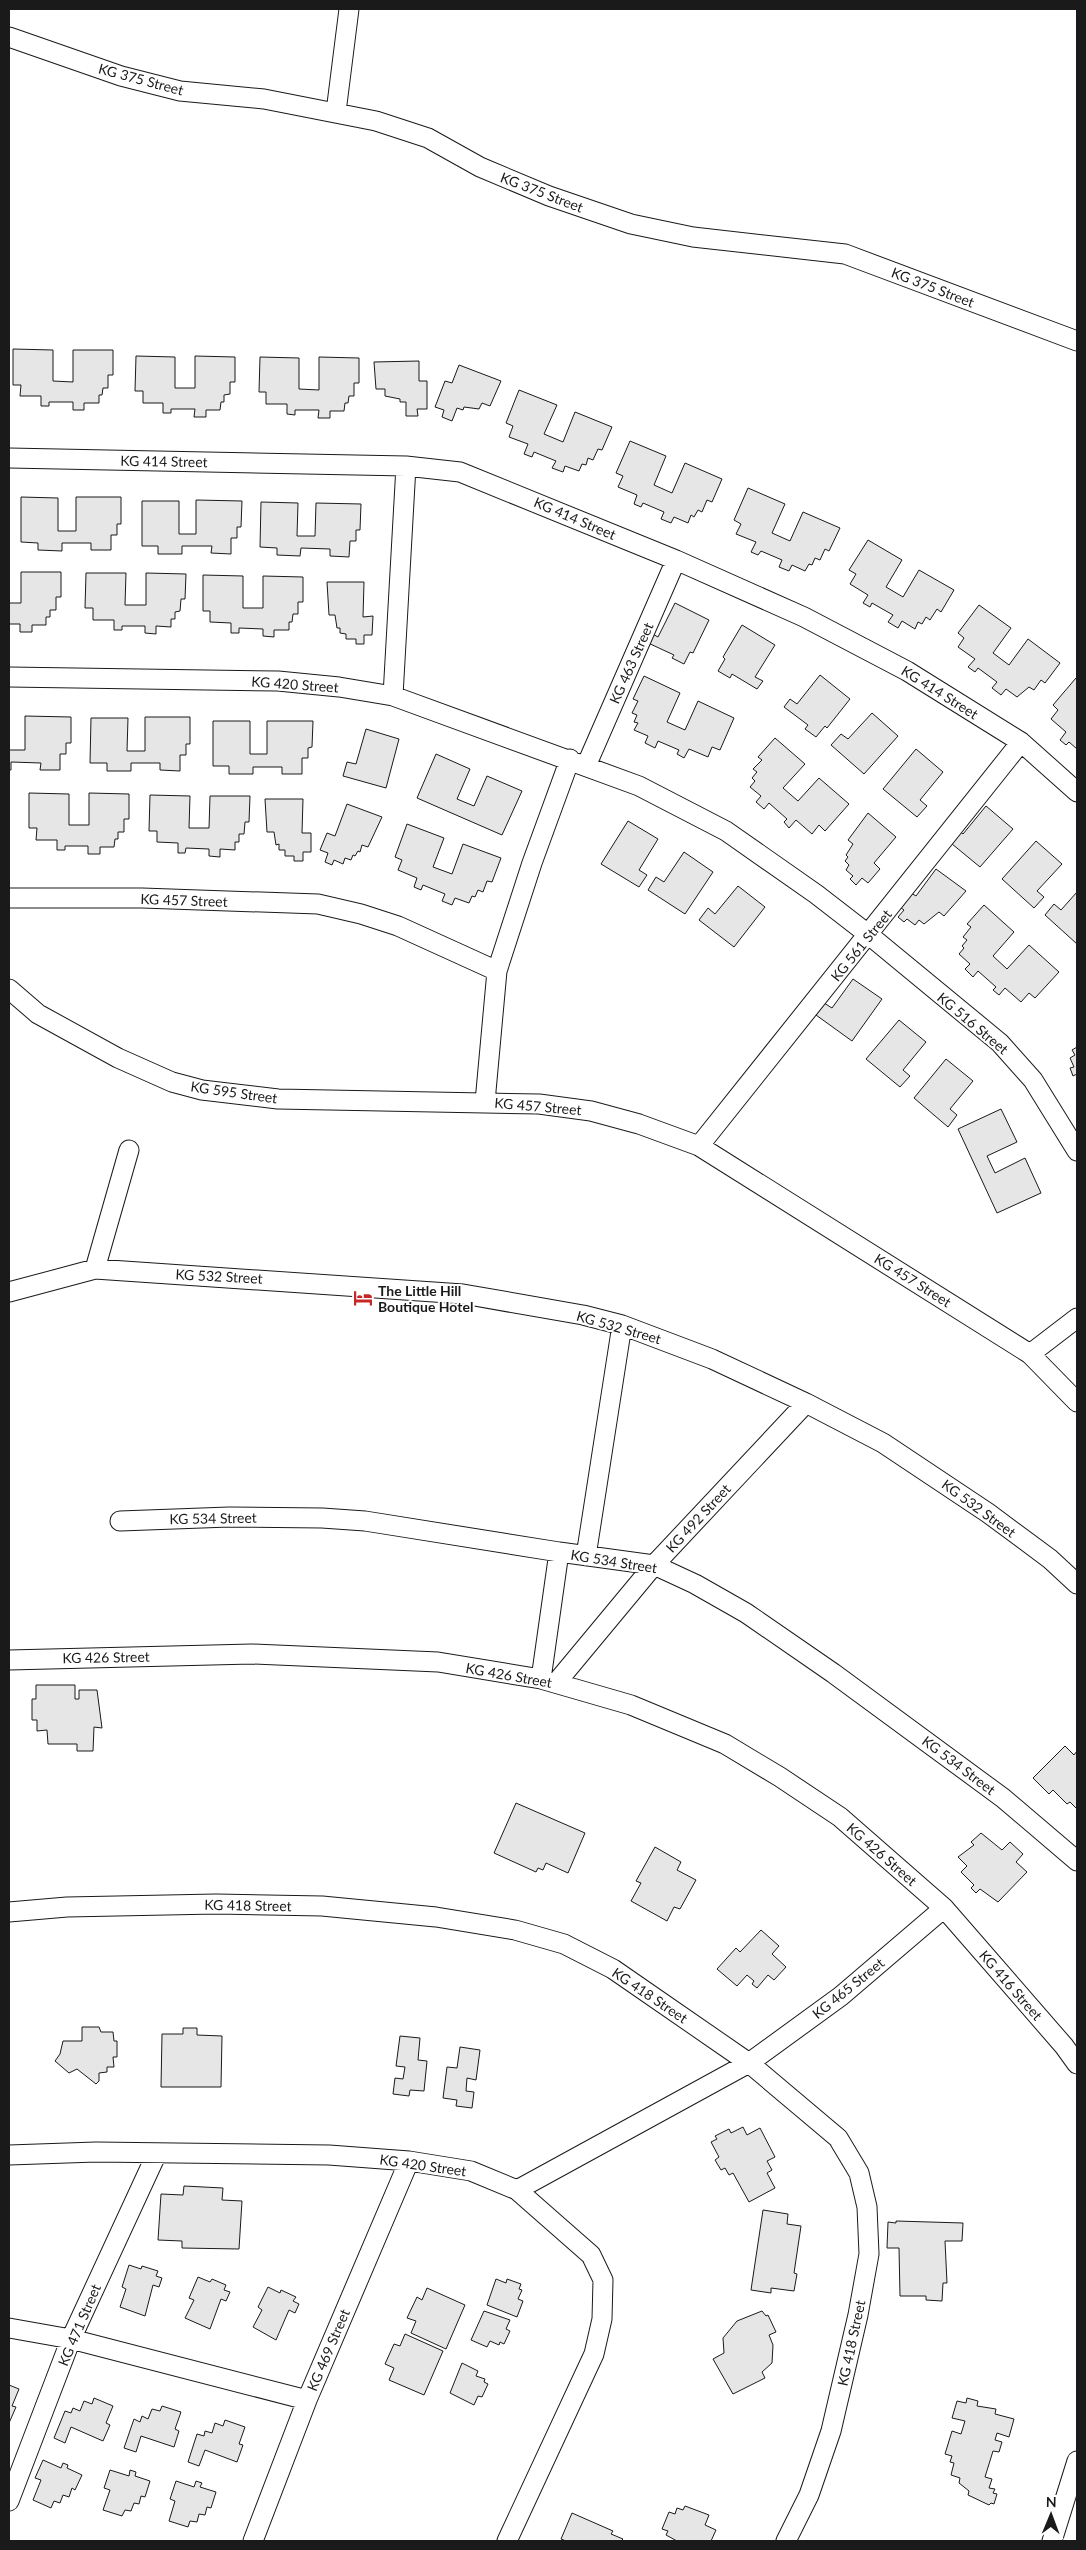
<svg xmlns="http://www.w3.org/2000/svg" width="1086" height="2550" font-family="Lato,sans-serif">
<rect width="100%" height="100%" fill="#fff"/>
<path fill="#e6e6e6" stroke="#1a1a1a" d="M13 349 53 350V381L73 382V350H113V375H108V388H103L102 395H99V403H84V410H73V402H49V406H41V396H20L21 385H13Z
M136 356 175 357V388H195V356L235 357V382H230V394L224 395V402H221L220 410H206V417H194L195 409H171V413H163V403H143V391H135Z
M260 357 299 358V389L319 390V357L359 358V383H354V396H349L348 403H345L344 411H330V418H318L319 410H295V415L287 414V404H266V392H259Z
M419 361V381H427V409H417L418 416H406V402H400V399L385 396V389H376L374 362Z
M459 365 501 381 490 406 482 403 479 409 464 407 463 410 457 408 452 421 442 417 444 410 435 407 445 381 452 383Z
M519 390 557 405 544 434 563 442 575 412 612 427 602 450 598 449 593 460 588 458 586 465 582 464 579 471 565 466 563 472 552 468 556 461 534 452 532 457 524 454 528 444 509 437 513 426 506 423Z
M630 441 666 456 654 485 672 493 685 463 722 479 712 502 707 500 702 512 698 510 694 517 691 515 688 523 674 517 671 523 661 519 664 512 643 503 641 507 634 504 637 495 618 487 623 476 616 473Z
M748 488 785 504 772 533 790 541 803 512 840 528 829 551 825 549 820 560 815 558 812 565 809 564 805 571 792 565 789 571 779 567 782 560 761 551 758 555 751 552 756 542 736 534 741 524 734 520Z
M21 497 58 498V531H76V497H121V524H117V535H111V550H91V543H62V551L38 550V543L21 542Z
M196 500 242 501 241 527H237V538H231V554L211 553 212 546H182V554H158V546H142V501H179V534H196Z
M261 502 298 503 297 536H315L316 503 361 504 360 530H356V541H350L349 557 330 556V549L301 548 300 556 277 555V548L260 547Z
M868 540 902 560 886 587 903 597 919 570 954 590 941 612 937 609 930 620 926 617 922 624 918 622 915 629 902 621 898 628 888 622 893 615 872 603 870 607 863 603 868 595 850 584 856 574 849 570Z
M21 572H61V597H56V610H50V617H46V625H32V632H20V624H9V603H21Z
M86 573H126L125 605H146V573L186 574 185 599H181L180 611 175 612V619H171V627L156 626V634L145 633V626H122V630H114V620H93V608H85Z
M203 575 243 576V608H263V576L303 577V602H298V614H293L292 622H289V630H274V637L263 636V629L239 628V633H231V623L210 622V611H203Z
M327 582H364L363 617 373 616 372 635H364V644H356V639H346V634L340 633V628H337L335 615H329Z
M675 603 709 620 693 653 690 652 684 664 672 658 674 655 646 642 651 633 658 637Z
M979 605 1011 628 993 653 1009 665 1028 639 1060 663 1045 683 1041 680 1034 690 1029 687 1017 697 1006 689 1001 695 992 688 997 682 978 668 975 672 968 667 975 659 958 647 964 638 958 633Z
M742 625 775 645 755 677 763 681 757 689 732 674 730 678 718 671 725 659 723 657Z
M820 675 850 699 827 728 825 726 816 737 805 729 808 725 784 707 790 699 797 704Z
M644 676 680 693 667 722 685 730 698 701 734 718 720 750 712 747 708 757 689 749 684 758 677 754 679 750 658 741 655 748 645 743 648 736 634 730 638 723 634 722 637 715 632 713 638 701 633 699Z
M1076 678 1077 679V749L1069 742 1066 745 1060 740 1066 732 1051 719 1058 710 1053 705Z
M872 713 898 736 864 774 831 745 841 734 848 739Z
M25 716 71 717V743H66V754H60V770H40L41 763 11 762V770H9V750H25Z
M145 717H190V744H186V755H180V771L160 770V763H131V771H107V763H90L91 718H128L127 751H145Z
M213 721H250V754H267V721H313L312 747 308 748V758H302V774H282V767H253V774H229V766H213Z
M366 729 399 739 386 788 343 776 347 762 356 764Z
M775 738 805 764 783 788 798 801 819 778 849 804 825 831 819 825 812 834 796 820 789 828 784 822 787 819 769 803 764 809 756 802 761 796 750 787 755 781 752 778 757 772 753 769 762 760 758 757Z
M916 749 943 772 920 800 927 806 917 817 883 789Z
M436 754 470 769 457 799 474 806 487 776 522 791 502 835 417 798Z
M29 793 69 794V825H89V793L129 794V819H124V832H118V839H115L114 847H100V854H88V846H65V850H57V840H36L37 828H29Z
M150 795 190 796 189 828H209L210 796H250L249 822H245L244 834H239V842H235V850L220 849V857L209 856V849L186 848 185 853H178V843L157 842V831H149Z
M265 799H303L302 833H311V852H303V861H294V856H285V850H279V844L276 845 274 832H267Z
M347 804 382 817 368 847 362 845 360 852 358 851 355 856 353 855 351 860 345 858 343 864 334 860 332 865 325 862 328 853 320 850 327 833 335 836Z
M986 806 1013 829 980 867 946 839 956 828 963 834Z
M868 813 896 837 874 863 880 869 868 883 862 878 856 885 850 879 853 876 846 870 849 865 845 861 848 857 846 855 853 844 848 840Z
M628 821 658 839 639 870 647 875 639 887 601 864Z
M407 824 444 838 433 867 452 874 463 844 501 858 492 882 487 881 483 892 478 890 475 897 472 896 469 903 455 898 452 905 442 901 445 894 423 885 421 890 414 887 417 878 398 870 402 860 395 857Z
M1036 841 1062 864 1037 891 1044 897 1034 908 1002 879Z
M684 852 713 872 685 914 648 890 656 877 664 882Z
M936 869 966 891 944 916 939 912 924 924 919 920 915 925 907 919 904 922 898 917 904 910 897 905 908 891 916 896Z
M738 886 765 907 734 947 699 920 708 908 715 914Z
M1077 892V944L1045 915 1054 904 1061 910Z
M984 905 1014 932 993 956 1007 969 1029 945 1059 972 1035 998 1029 993 1021 1002 1005 988 999 995 993 990 996 987 978 971 973 977 965 969 970 964 959 954 964 948 962 946 967 940 963 937 971 927 967 924Z
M853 979 882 999 852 1041 816 1015 824 1003 832 1008Z
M899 1020 926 1042 903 1070 910 1076 900 1087 866 1059Z
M1077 1044V1074L1073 1076 1070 1068 1074 1067 1070 1058 1075 1055 1072 1050 1077 1047Z
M946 1059 973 1081 950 1109 957 1115 948 1127 914 1098Z
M1001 1109 1017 1142 987 1156 995 1173 1025 1158 1041 1193 997 1213 958 1129Z
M36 1685H75V1699H79V1690H97L102 1728 94 1727 93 1751H77V1744H48L47 1730 37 1731V1720H32V1699H36Z
M1065 1746 1074 1755 1077 1751V1809L1070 1802 1067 1804 1053 1790 1049 1794 1033 1778Z
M516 1803 585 1833 568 1873 546 1863 543 1870 538 1868 536 1872 494 1853Z
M981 1833 1002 1850 1010 1842 1023 1854 1016 1862 1027 1872 998 1902 980 1889 976 1893 971 1888 974 1885 961 1872 967 1866 958 1857 974 1845 971 1842Z
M655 1847 681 1862 677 1870 696 1880 680 1909 674 1907 667 1921 631 1901 641 1883 636 1881Z
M761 1930 779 1946 772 1954 786 1967 774 1980 768 1975 757 1988 752 1984 754 1981 747 1975 737 1986 717 1969 736 1948 740 1952Z
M82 2027H99L101 2032H113L114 2041H117V2057H113L114 2067H107V2072L99 2073V2081L96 2084 77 2069 69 2073 55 2061 60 2054 63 2041H82Z
M183 2028H197V2035L222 2036 221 2087H161L162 2034H183Z
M400 2036 420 2038 418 2060 427 2061 424 2091 410 2090 409 2096 393 2094 395 2078 403 2079 405 2067 396 2066Z
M460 2047 480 2050 476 2080 467 2078 466 2091 474 2092 472 2108 456 2106 457 2100 443 2098 447 2067 457 2068Z
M743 2127 747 2135 760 2128 775 2157 767 2161 772 2170 767 2173 775 2188 749 2202 733 2173 729 2175 725 2168 721 2170 715 2160 719 2157 711 2142 717 2139 715 2136 729 2129 731 2133Z
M184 2186 223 2188 222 2200 242 2201 239 2249 182 2248V2241L158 2240 161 2194 183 2195Z
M763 2210 788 2214 787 2224 801 2226 794 2273 797 2274 794 2291 771 2288V2293L751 2290Z
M896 2221 963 2223 962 2241H945L947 2283H943L942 2301 926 2300V2296H900L899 2248H887L888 2222 896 2223Z
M129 2265 141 2269 142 2266 158 2271 156 2276 162 2278 159 2287 153 2285 145 2316 120 2307 126 2289 122 2287Z
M198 2277 210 2282 212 2279 226 2285 224 2290 230 2292 226 2301 221 2299 210 2329 185 2318 194 2300 189 2298Z
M496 2279 506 2283 507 2279 521 2284 519 2289 522 2290 518 2299 523 2301 517 2317 487 2305Z
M268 2287 280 2293 281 2290 296 2297 293 2301 299 2304 295 2313 289 2310 276 2340 253 2327 262 2310 258 2307Z
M427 2288 465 2305 446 2349 411 2333 416 2321 407 2318 417 2297 422 2300Z
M484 2311 510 2320 506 2329 510 2331 504 2344 500 2342 499 2345 490 2341 487 2347 471 2340Z
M762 2311 766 2316 768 2315 776 2332 769 2335 773 2345 772 2363 762 2372 765 2378 733 2394 713 2359 724 2353 723 2338 737 2321Z
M405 2334 443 2351 424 2395 389 2380 394 2368 385 2364 394 2344 400 2346Z
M462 2363 478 2371 476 2376 485 2379 484 2382 488 2384 482 2397 478 2396 474 2405 450 2393Z
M9 2385 19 2389 12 2406 16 2407 9 2423Z
M94 2398 113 2406 106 2423 110 2425 103 2441 71 2427 65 2443 54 2438 65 2411 71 2413 73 2408 80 2411 84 2401 92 2404Z
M967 2398 978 2401 977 2406 996 2409 995 2414 1014 2419 1009 2437 997 2433 995 2440 1002 2442 999 2452 993 2451 985 2477 992 2479 989 2488 995 2489 993 2493 997 2494 994 2504 991 2503 989 2505 968 2495 969 2491 959 2483 960 2478 951 2475 954 2463 950 2462 952 2456 945 2454 952 2431 961 2434 965 2421 952 2418 957 2401 966 2403Z
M162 2406 181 2412 175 2429 179 2431 174 2447 141 2436 136 2452 124 2448 134 2419 140 2422 142 2416 148 2419 152 2409 160 2411Z
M225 2420 245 2427 239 2444 243 2445 237 2462 205 2450 199 2466 188 2462 197 2434 204 2436 205 2431 212 2433 215 2423 223 2426Z
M43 2460 61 2468 63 2463 68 2465 67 2468 82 2475 75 2490 72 2488 69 2497 63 2495 60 2503 54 2501 51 2508 33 2500 41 2480 35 2478Z
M110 2470 129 2476 130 2470 136 2472 135 2476 150 2481 145 2497 141 2496 139 2504 134 2503 131 2511 125 2510 122 2516 103 2510 110 2490 104 2488Z
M176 2481 194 2487 196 2481 202 2483 200 2487 216 2492 211 2508 207 2507 205 2515 199 2514 197 2522 190 2521 188 2527 169 2521 175 2501 170 2499Z
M685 2506 709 2515 705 2525 716 2530 711 2541H677L666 2535 668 2531 662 2529 669 2512 675 2514 677 2508 683 2510Z
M572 2513 613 2531 611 2534 623 2539 621 2541H566L561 2539Z"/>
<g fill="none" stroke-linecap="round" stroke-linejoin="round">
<g stroke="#1a1a1a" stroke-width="21">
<path id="street" d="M9 37 121 76 180 91 264 99 376 121 428 138 480 167 549 196 631 224 693 237 845 254 1077 341
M336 112 349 9
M9 458 406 466 460 472 676 560 804 617 907 671 1021 742 1077 792
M9 677 278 681 339 687 393 696 639 786 726 831 816 894 869 935 1000 1043 1033 1080 1077 1151
M393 696 406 466
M586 766 676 560
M9 898H142L318 904 361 914 398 926 497 971 485 1102
M497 971 532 863 570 759
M9 989 38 1014 118 1058 172 1082 202 1090 278 1099 539 1104 591 1111 639 1124 699 1146 1030 1354 1077 1402
M699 1146 1021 742
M95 1269 129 1150
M9 1292 95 1269 463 1294 583 1315 622 1325 712 1359 806 1403 883 1443 988 1513 1050 1559 1077 1584
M1030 1354 1077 1318
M120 1521 229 1517 322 1518 365 1521 559 1552 654 1565 695 1584 746 1613 833 1673 1003 1798 1077 1861
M586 1556 622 1325
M9 1660 252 1654 438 1662 541 1679 631 1705 725 1744 780 1777 840 1817 944 1908 1064 2046 1077 2064
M541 1679 559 1552
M556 1683 654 1565 806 1403
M9 1912 67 1907 216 1904 322 1906 436 1917 515 1930 564 1944 613 1969 749 2063 838 2138 859 2173 867 2207 869 2254 858 2315 831 2431 809 2495 786 2541
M9 2155 96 2152 329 2155 409 2161 471 2171 517 2190 591 2255 603 2280 602 2319 594 2354 507 2541
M517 2190 749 2063 841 1996 944 1908
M9 2328 71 2339 307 2400
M9 2501 71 2339 157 2153
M253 2541 307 2400 409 2161
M1052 2541 1077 2461"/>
</g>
<use href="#street" stroke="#fff" stroke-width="19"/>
</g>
<defs>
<g id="hotel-bare" transform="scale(1.5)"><path d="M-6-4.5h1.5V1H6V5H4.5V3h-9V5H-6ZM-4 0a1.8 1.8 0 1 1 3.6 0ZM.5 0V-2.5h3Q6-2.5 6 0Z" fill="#c62828" stroke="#fff" stroke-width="2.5" paint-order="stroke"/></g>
</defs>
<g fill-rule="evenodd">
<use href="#hotel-bare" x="363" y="1298"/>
</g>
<g text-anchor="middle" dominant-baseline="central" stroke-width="4" stroke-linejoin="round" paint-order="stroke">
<g font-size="14" fill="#1a1a1a" stroke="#fff">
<text transform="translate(141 79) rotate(15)">KG 375 Street</text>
<text transform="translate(542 192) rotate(21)">KG 375 Street</text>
<text transform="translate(933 287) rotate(21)">KG 375 Street</text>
<text transform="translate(164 461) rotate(1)">KG 414 Street</text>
<text transform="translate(575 518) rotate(23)">KG 414 Street</text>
<text transform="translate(631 663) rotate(-66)">KG 463 Street</text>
<text transform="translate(295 684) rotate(4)">KG 420 Street</text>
<text transform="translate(940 692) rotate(32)">KG 414 Street</text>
<text transform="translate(184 900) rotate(2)">KG 457 Street</text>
<text transform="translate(861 945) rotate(-51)">KG 561 Street</text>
<text transform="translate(973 1023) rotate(40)">KG 516 Street</text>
<text transform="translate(234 1092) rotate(8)">KG 595 Street</text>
<text transform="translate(538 1106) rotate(5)">KG 457 Street</text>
<text transform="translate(219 1276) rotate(3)">KG 532 Street</text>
<text transform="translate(913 1280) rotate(32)">KG 457 Street</text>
<text transform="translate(619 1327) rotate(16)">KG 532 Street</text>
<text transform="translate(979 1508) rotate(36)">KG 532 Street</text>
<text transform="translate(213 1518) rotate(-1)">KG 534 Street</text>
<text transform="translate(698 1518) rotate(-47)">KG 492 Street</text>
<text transform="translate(614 1561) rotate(9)">KG 534 Street</text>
<text transform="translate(106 1657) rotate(-1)">KG 426 Street</text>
<text transform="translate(509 1675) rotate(10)">KG 426 Street</text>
<text transform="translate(959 1765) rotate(37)">KG 534 Street</text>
<text transform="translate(882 1854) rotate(41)">KG 426 Street</text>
<text transform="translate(248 1905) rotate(1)">KG 418 Street</text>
<text transform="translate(1011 1985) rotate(49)">KG 416 Street</text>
<text transform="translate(848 1988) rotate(-39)">KG 465 Street</text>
<text transform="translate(650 1995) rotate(34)">KG 418 Street</text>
<text transform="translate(423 2165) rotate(8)">KG 420 Street</text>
<text transform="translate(79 2325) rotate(-67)">KG 471 Street</text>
<text transform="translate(851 2343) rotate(-78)">KG 418 Street</text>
<text transform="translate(328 2350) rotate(-67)">KG 469 Street</text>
</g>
<g font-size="14" font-weight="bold" fill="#1a1a1a" stroke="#fff" text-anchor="start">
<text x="378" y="1290">The Little Hill<tspan x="378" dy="16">Boutique Hotel</tspan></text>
</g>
</g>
<rect width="1086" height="2550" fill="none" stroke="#1a1a1a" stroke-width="20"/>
<g transform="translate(1051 2515) rotate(1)" stroke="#ffffff" stroke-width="4" paint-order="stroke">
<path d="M0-4L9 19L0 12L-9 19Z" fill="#1a1a1a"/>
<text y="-8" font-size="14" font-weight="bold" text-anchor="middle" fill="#1a1a1a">N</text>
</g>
</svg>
